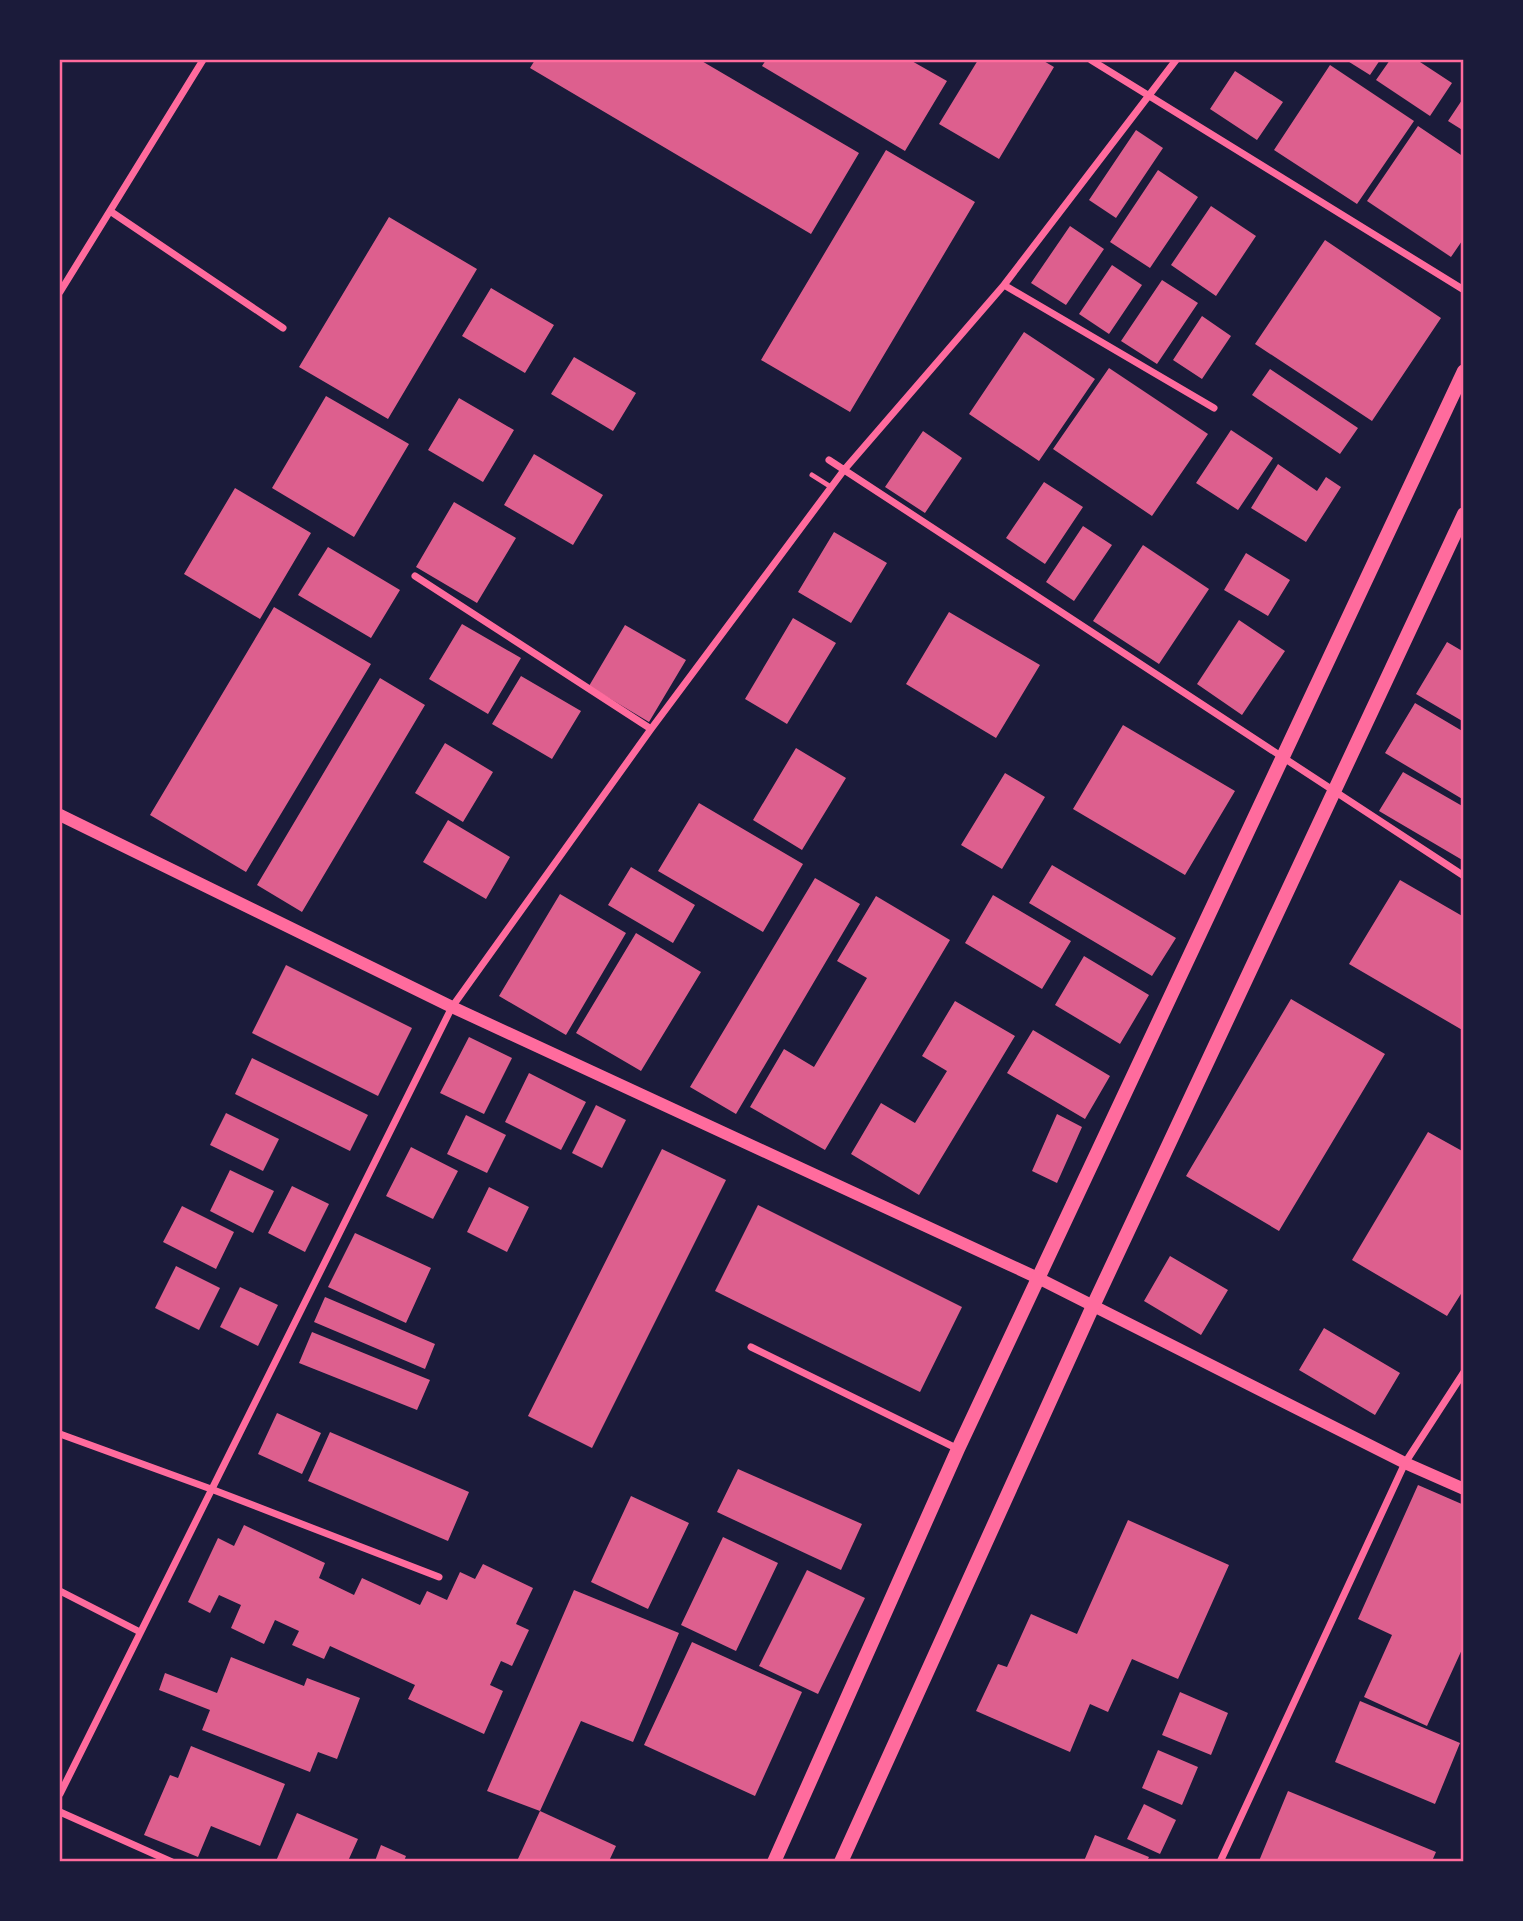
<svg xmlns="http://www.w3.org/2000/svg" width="1523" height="1921" font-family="Inter,sans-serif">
<rect width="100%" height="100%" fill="#1b1b3a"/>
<path fill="#dd5f8e" d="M535 60H700L859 153 811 234 530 68Z
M766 60H910L947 81 905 151 762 66Z
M978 60H1042L1054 67 999 159 939 124Z
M1346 60H1380L1370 75Z
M1390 60H1417L1452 83 1430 116 1376 80Z
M1330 65 1414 121 1357 204 1274 150Z
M1235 71 1283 102 1257 140 1210 109Z
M1464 97V131L1448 121Z
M1418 126 1464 157V238L1451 257 1367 201Z
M1136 130 1163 148 1116 218 1089 200Z
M886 150 975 202 850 412 761 360Z
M1158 170 1198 197 1150 268 1110 242Z
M1211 206 1256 236 1216 296 1171 265Z
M389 217 477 269 388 419 299 367Z
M1070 226 1104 249 1066 305 1031 283Z
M1325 240 1441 318 1372 421 1255 344Z
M1112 265 1142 285 1109 334 1079 314Z
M1162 280 1198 303 1157 364 1121 341Z
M491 288 554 325 525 373 462 336Z
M1202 316 1231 336 1202 379 1173 360Z
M1024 332 1095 379 1039 461 969 414Z
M574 357 636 393 613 431 551 394Z
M1109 368 1208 434 1152 516 1053 449Z
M1270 369 1358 428 1340 454 1252 395Z
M326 396 409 444 354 537 272 488Z
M459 398 514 430 483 482 428 450Z
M1231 430 1273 458 1238 510 1196 483Z
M923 431 962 458 925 513 885 487Z
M534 454 603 495 573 545 504 505Z
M1278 464 1317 491 1326 477 1341 487 1306 542 1251 508Z
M1044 482 1083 507 1045 564 1006 538Z
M235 488 311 533 260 619 184 574Z
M454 502 516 538 477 603 416 567Z
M1083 526 1112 545 1074 601 1046 582Z
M834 532 887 563 851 623 798 592Z
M1143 545 1209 589 1159 664 1093 621Z
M328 547 400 590 371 638 298 595Z
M1246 553 1290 580 1268 616 1224 590Z
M274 607 371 664 246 872 150 815Z
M949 612 1040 665 996 738 906 684Z
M793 618 836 643 787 724 745 699Z
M1239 620 1285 651 1242 715 1197 684Z
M462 624 521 658 488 714 429 679Z
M625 625 686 660 649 722 589 686Z
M1447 642 1464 652V722L1416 694Z
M521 676 581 711 552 759 492 724Z
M380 678 425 705 302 912 257 885Z
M1415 703 1464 732V800L1385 753Z
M1123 725 1235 791 1185 875 1073 809Z
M445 743 493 772 463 822 415 793Z
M796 748 846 778 802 850 753 820Z
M1403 772 1464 807V861L1379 811Z
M1005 773 1045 797 1002 869 961 845Z
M699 803 803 864 763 932 658 871Z
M448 820 510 857 486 899 423 862Z
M1052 865 1176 938 1152 976 1029 903Z
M631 867 695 905 673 943 608 905Z
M815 878 860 904 736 1114 690 1087Z
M1400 880 1464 917V1031L1349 964Z
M560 894 626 933 566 1035 499 996Z
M993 895 1071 941 1042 989 965 943Z
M876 896 950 940 825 1150 750 1107 784 1049 814 1067 867 978 837 961Z
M636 933 701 972 641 1071 576 1033Z
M1084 956 1149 995 1120 1044 1055 1005Z
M286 965 412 1028 378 1096 252 1033Z
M1291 999 1385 1054 1279 1231 1186 1176Z
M955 1001 1015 1036 919 1195 851 1154 881 1103 915 1123 947 1071 922 1056Z
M1033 1030 1110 1076 1085 1119 1007 1073Z
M469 1037 512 1058 484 1114 440 1093Z
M252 1058 368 1115 350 1151 235 1094Z
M529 1073 586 1102 561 1150 505 1122Z
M596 1105 626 1120 602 1168 572 1153Z
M226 1113 279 1139 263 1171 210 1145Z
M1057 1114 1082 1127 1057 1183 1032 1171Z
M466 1115 506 1135 487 1173 447 1154Z
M1428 1132 1464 1152V1289L1447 1316 1352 1260Z
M411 1147 458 1171 433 1219 386 1196Z
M662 1149 726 1180 592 1448 528 1416Z
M230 1170 274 1191 253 1233 210 1211Z
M292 1186 329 1204 305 1252 268 1233Z
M489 1187 529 1207 507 1252 467 1232Z
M758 1205 962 1307 920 1392 715 1291Z
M182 1206 234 1232 216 1269 163 1242Z
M355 1233 431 1268 406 1323 328 1287Z
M1170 1256 1228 1290 1201 1335 1144 1301Z
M176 1266 220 1288 199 1330 155 1308Z
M240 1287 278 1305 258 1346 220 1327Z
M325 1297 435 1344 425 1369 314 1322Z
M1324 1328 1400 1373 1375 1415 1299 1370Z
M312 1332 430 1380 417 1410 299 1363Z
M277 1413 321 1433 302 1474 258 1454Z
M330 1432 469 1492 448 1541 308 1481Z
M738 1469 862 1524 841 1570 717 1512Z
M1418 1485 1464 1505V1645L1427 1726 1364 1697 1392 1635 1358 1619Z
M631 1496 689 1523 648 1609 591 1582Z
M1128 1520 1229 1565 1178 1679 1132 1659 1108 1712 1090 1704 1070 1752 976 1711 998 1664 1007 1667 1031 1614 1077 1634Z
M244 1525 325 1563 319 1578 354 1595 362 1578 420 1605 427 1591 447 1600 460 1572 475 1579 483 1564 533 1588 516 1624 529 1630 512 1666 501 1661 490 1685 503 1691 484 1734 408 1699 415 1685 330 1646 324 1659 292 1645 299 1631 275 1620 264 1644 231 1628 241 1605 219 1595 210 1613 188 1602 218 1538 234 1546Z
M723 1537 778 1563 736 1651 681 1625Z
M807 1570 865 1598 818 1694 759 1666Z
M574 1590 679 1633 633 1742 581 1721 540 1811 616 1846 609 1861H517L540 1811 487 1791Z
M692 1642 802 1692 755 1796 644 1745Z
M231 1657 304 1686 307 1678 360 1698 337 1759 318 1752 310 1772 202 1730 210 1710 159 1690 165 1673 217 1693Z
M1180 1692 1228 1713 1211 1755 1162 1735Z
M1360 1701 1460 1743 1435 1804 1335 1762Z
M191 1746 285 1784 260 1846 211 1826 198 1857 144 1835 170 1775 178 1778Z
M1158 1750 1198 1767 1182 1805 1142 1788Z
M1288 1791 1436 1852 1432 1861H1259Z
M1144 1804 1176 1820 1160 1854 1127 1839Z
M297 1813 358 1839 348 1861H311L305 1859 304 1861H276Z
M1095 1835 1149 1857 1147 1861H1084Z
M381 1845 406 1856 404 1861H375Z"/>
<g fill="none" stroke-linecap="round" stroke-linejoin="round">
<path stroke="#ff6b9d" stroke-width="5" d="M812 475 831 487"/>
<path stroke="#ff6b9d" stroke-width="7" d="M1091 60 1464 290
M110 211 283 328
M1004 285 1214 408
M60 292 203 60
M829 460 1464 876
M415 576 651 729
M751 1347 958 1449
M60 1434 211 1489 439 1577
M60 1591 140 1632
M60 1794 452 1007 651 729 844 470 1004 285 1176 60
M60 1812 172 1862
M1220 1862 1405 1463 1464 1372"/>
<path stroke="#ff6b9d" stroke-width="12" d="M60 815 452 1007 1038 1278 1405 1463 1464 1489"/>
<path stroke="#ff6b9d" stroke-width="14" d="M774 1862 958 1449 1464 371
M841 1862 1093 1306 1464 514"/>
</g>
<rect width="1523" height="1921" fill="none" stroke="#1b1b3a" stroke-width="122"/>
<rect x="61" y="61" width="1401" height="1799" fill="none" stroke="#ff6b9d" stroke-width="2.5"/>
</svg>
